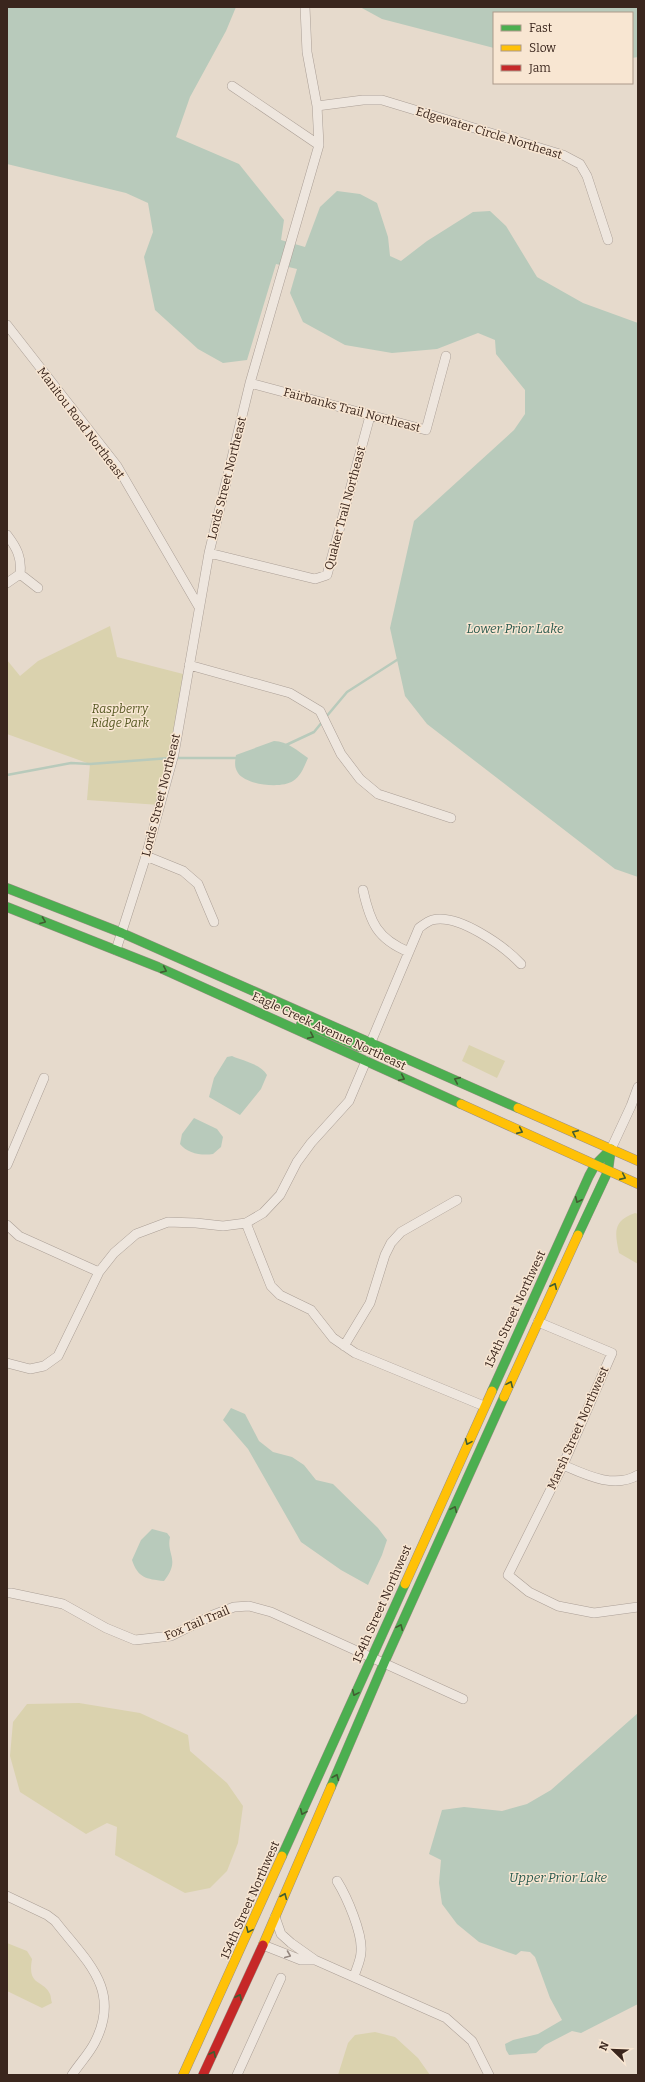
<svg xmlns="http://www.w3.org/2000/svg" width="645" height="2082" font-family="Bitter,serif">
<rect width="100%" height="100%" fill="#e6dacc"/>
<path fill="#dad2ae" d="M110 626 117 657 187 675 160 805 87 800 90 764 7 734V660L20 676 38 661Z
M469 1045 505 1061 497 1078 462 1061Z
M635 1213 638 1214V1264L619 1253C615 1233 612 1221 635 1213Z
M79 1703 140 1713 188 1735 190 1751 227 1783 243 1806 238 1843 227 1871 210 1888 185 1893 115 1855 117 1827 107 1823 86 1834 20 1792 10 1756 13 1722 27 1704Z
M7 1943 27 1951 32 1959C27 1987 43 1979 50 1994 51 1996 51 2001 52 2003L42 2008 7 1991Z
M375 2032 395 2037 418 2058 430 2075H338L348 2043 355 2035Z"/>
<path fill="#b8cabb" d="M7 7H236L226 31 190 97 176 137 239 164 284 220 281 240 305 247 320 207 337 191 360 194 377 203 388 237 390 256 401 261 427 241 473 212 490 211 506 226 537 277 583 303 638 323V877L615 869 427 724 405 696 390 628 414 521 514 430 525 414V390L496 354 495 340 478 333 437 349 392 353 345 345 303 322 290 293 297 269 276 264 247 360 223 363 198 349 155 310 144 257 153 232 148 203 126 193 7 164Z
M360 7H638V57L632 58V13H494V48L382 19Z
M274 741C287 741 298 751 308 758 304 767 301 776 293 781 281 789 246 785 238 773 234 767 235 762 236 755Z
M232 1056C243 1061 261 1064 267 1075L261 1089 240 1115 209 1097 214 1078 227 1057Z
M194 1118 217 1129 223 1137 221 1147 213 1154C201 1156 187 1153 180 1144L182 1134Z
M231 1408 245 1414 259 1441 273 1452 292 1457 304 1465 316 1480 333 1484 378 1528 387 1540 382 1555 368 1585 341 1570 301 1542 248 1449 223 1420Z
M152 1529 167 1533 170 1537C166 1555 181 1559 164 1581 146 1579 138 1578 132 1560L141 1540Z
M638 1713V2004L581 2033 572 2031 545 2045 536 2053 509 2055 506 2050 505 2044 513 2040 538 2034 562 2020 550 1998 535 1957 530 1952 521 1951 516 1955 479 1942 457 1924 442 1904 439 1883 441 1860 429 1854 442 1810 464 1807 502 1811 527 1804 551 1790Z"/>
<g fill="none" stroke-linecap="round" stroke-linejoin="round">
<path stroke="#b8cabb" stroke-width="2.5" d="M326 717 347 692 400 658
M284 746 314 732 323 721
M175 758H238
M7 775 71 763 90 764 170 758"/>
<g stroke="#ab9f96" stroke-width="10">
<path id="street" d="M232 86 319 145
M317 106 363 100H382L563 155 580 164 587 176 608 240
M7 325 117 466 199 607
M250 383 426 430 446 356
M7 535C17 548 22 558 20 574L38 588
M209 553 315 579 327 575 370 416
M7 583 20 574
M189 665 290 693 320 711 341 754 360 779 378 794 451 818
M146 856 183 871 198 884 214 922
M363 890C370 922 377 939 409 952
M116 950 146 856 174 754 209 553 250 383 319 145 317 106 307 52 305 7
M371 1042 419 928C423 925 428 921 432 920 458 913 504 946 521 964
M611 1149 631 1106 638 1087
M7 1165 44 1078
M246 1223 271 1286 280 1295 311 1310 333 1338 355 1353 484 1406
M7 1225 19 1236 99 1272
M538 1322 612 1353 563 1465 508 1575 529 1592 558 1606 594 1613 638 1607
M344 1346 370 1303 385 1255 391 1243 401 1232 457 1200
M7 1363 30 1369 44 1366 58 1356 99 1272 114 1253 136 1234 168 1222 196 1223 223 1226 246 1223 263 1213 280 1195 297 1162 311 1143 349 1101 366 1061
M563 1465C586 1475 614 1489 638 1475
M7 1593H11L63 1604 106 1628 135 1640 171 1636 213 1615 234 1607 249 1606 271 1612 463 1699
M337 1881C347 1897 363 1934 361 1952 361 1960 356 1969 354 1977
M7 1896 47 1915 55 1921C86 1961 122 1989 95 2042 89 2054 79 2064 72 2075
M275 1917 281 1934 291 1943 315 1960 446 2018 472 2041 489 2075
M263 1945 301 1960H315
M237 2075 281 1978"/>
</g>
<g stroke="#9b8f85" stroke-width="10">
<path id="fast" d="M7 888 122 933 518 1108
M7 907 158 967 461 1104
M301 1024 318 1029 359 1047H364L371 1042
M578 1235 608 1171 611 1149
M492 1391 589 1176 595 1165 611 1149
M331 1787 384 1663 504 1397
M282 1856 405 1584"/>
</g>
<g stroke="#9b8f85" stroke-width="10">
<path id="slow" d="M461 1104 638 1184
M518 1108 638 1161
M504 1397 578 1235
M405 1584 492 1391
M263 1945 331 1787
M183 2075 282 1856"/>
</g>
<g stroke="#9b8f85" stroke-width="10">
<path id="jam" d="M203 2075 263 1945"/>
</g>
<use href="#street" stroke="#eee6de" stroke-width="9"/>
<use href="#fast" stroke="#4caf50" stroke-width="9"/>
<use href="#slow" stroke="#ffc107" stroke-width="9"/>
<use href="#jam" stroke="#c62828" stroke-width="9"/>
</g>
<defs><path id="oneway-chevron" d="M-2-3.5L2.5 0L-2 3.5" fill="none" stroke-width="1.6" stroke-linecap="round" stroke-linejoin="round"/></defs>
<g stroke="#415d31">
<use href="#oneway-chevron" transform="translate(43 921) rotate(21)"/>
<use href="#oneway-chevron" transform="translate(164 970) rotate(24)"/>
<use href="#oneway-chevron" transform="translate(311 1036) rotate(25)"/>
<use href="#oneway-chevron" transform="translate(402 1078) rotate(24)"/>
<use href="#oneway-chevron" transform="translate(457 1080) rotate(-156)"/>
<use href="#oneway-chevron" transform="translate(520 1131) rotate(24)"/>
<use href="#oneway-chevron" transform="translate(575 1133) rotate(-156)"/>
<use href="#oneway-chevron" transform="translate(623 1177) rotate(24)"/>
<use href="#oneway-chevron" transform="translate(578 1200) rotate(115)"/>
<use href="#oneway-chevron" transform="translate(554 1286) rotate(-65)"/>
<use href="#oneway-chevron" transform="translate(510 1384) rotate(-66)"/>
<use href="#oneway-chevron" transform="translate(468 1442) rotate(114)"/>
<use href="#oneway-chevron" transform="translate(454 1509) rotate(-66)"/>
<use href="#oneway-chevron" transform="translate(400 1627) rotate(-66)"/>
<use href="#oneway-chevron" transform="translate(355 1693) rotate(114)"/>
<use href="#oneway-chevron" transform="translate(336 1777) rotate(-67)"/>
<use href="#oneway-chevron" transform="translate(303 1812) rotate(114)"/>
<use href="#oneway-chevron" transform="translate(284 1896) rotate(-67)"/>
<use href="#oneway-chevron" transform="translate(249 1930) rotate(114)"/>
<use href="#oneway-chevron" transform="translate(239 1997) rotate(-65)"/>
<use href="#oneway-chevron" transform="translate(213 2054) rotate(-65)"/>
</g>
<use stroke="#94867e" href="#oneway-chevron" transform="translate(288 1955) rotate(22)"/>
<g text-anchor="middle" dominant-baseline="central" stroke-width="3" stroke-linejoin="round" paint-order="stroke">
<g font-size="12" fill="#3a261d" stroke="#f8e6d2">
<text transform="translate(489 133) rotate(17)">Edgewater Circle Northeast</text>
<text transform="translate(352 410) rotate(15)">Fairbanks Trail Northeast</text>
<text transform="translate(81 423) rotate(53)">Manitou Road Northeast</text>
<text transform="translate(227 478) rotate(-76)">Lords Street Northeast</text>
<text transform="translate(345 508) rotate(-75)">Quaker Trail Northeast</text>
<text transform="translate(161 795) rotate(-76)">Lords Street Northeast</text>
<text transform="translate(329 1031) rotate(25)">Eagle Creek Avenue Northeast</text>
<text transform="translate(515 1309) rotate(-65)">154th Street Northwest</text>
<text transform="translate(578 1428) rotate(-66)">Marsh Street Northwest</text>
<text transform="translate(382 1604) rotate(-66)">154th Street Northwest</text>
<text transform="translate(197 1623) rotate(-23)">Fox Tail Trail</text>
<text transform="translate(250 1900) rotate(-66)">154th Street Northwest</text>
</g>
<g font-size="12" font-style="italic" fill="#555822" stroke="#f8e6d2">
<text x="120" y="709">Raspberry<tspan x="120" dy="14">Ridge Park</tspan></text>
</g>
<g font-size="13" font-style="italic" fill="#2b5b4f" stroke="#f8e6d2">
<text x="515" y="628">Lower Prior Lake</text>
<text x="558" y="1877">Upper Prior Lake</text>
</g>
</g>
<rect width="645" height="2082" fill="none" stroke="#3a261d" stroke-width="16"/>
<rect x="493" y="12" width="140" height="72" fill="#f8e6d2" stroke="#ac998a"/>
<rect x="501" y="25" width="20" height="6" fill="#4caf50" stroke="#ac998a"/>
<text x="529" y="32" font-size="12" fill="#3a261d">Fast</text>
<rect x="501" y="45" width="20" height="6" fill="#ffc107" stroke="#ac998a"/>
<text x="529" y="52" font-size="12" fill="#3a261d">Slow</text>
<rect x="501" y="65" width="20" height="6" fill="#c62828" stroke="#ac998a"/>
<text x="529" y="72" font-size="12" fill="#3a261d">Jam</text>
<g transform="translate(613 2050) rotate(293)" stroke="#f8e6d2" stroke-width="3" paint-order="stroke">
<path d="M0-3L7 15L0 10L-7 15Z" fill="#3a261d"/>
<text y="-6" font-size="11" font-weight="bold" text-anchor="middle" fill="#3a261d">N</text>
</g>
</svg>
